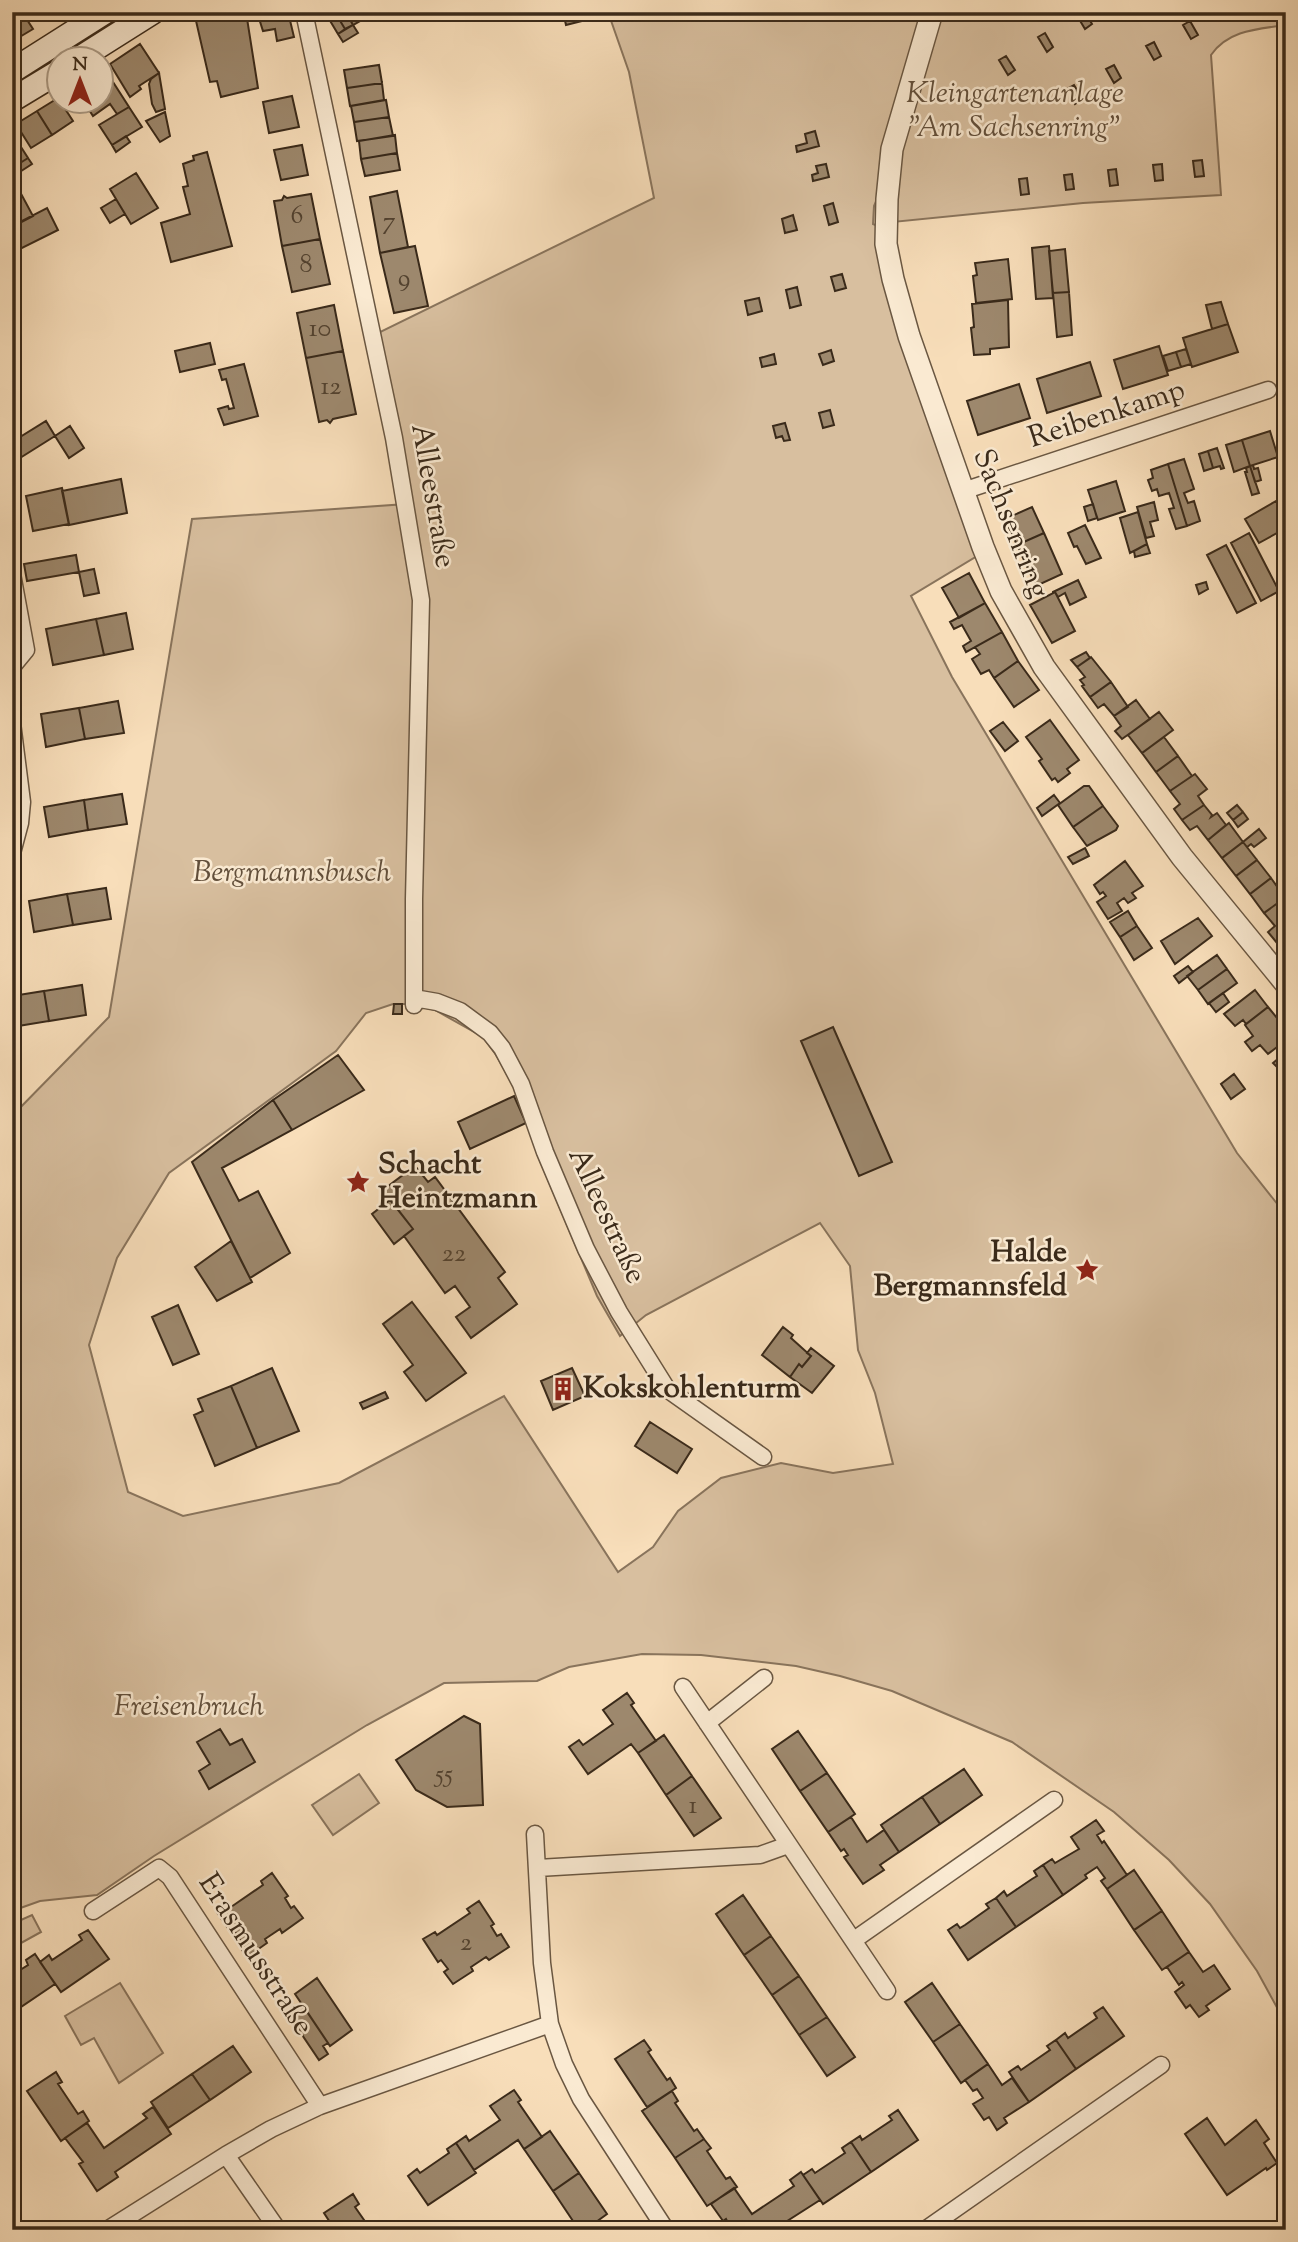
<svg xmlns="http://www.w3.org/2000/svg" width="1298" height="2242" font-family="'Sorts Mill Goudy',serif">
<rect width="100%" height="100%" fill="#f8deba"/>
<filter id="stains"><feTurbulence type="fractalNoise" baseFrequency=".00286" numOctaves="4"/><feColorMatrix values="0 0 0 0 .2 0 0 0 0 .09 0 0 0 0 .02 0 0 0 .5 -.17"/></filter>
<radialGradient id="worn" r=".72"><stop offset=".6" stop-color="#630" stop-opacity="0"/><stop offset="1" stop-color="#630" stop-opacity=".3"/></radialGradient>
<path fill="#d8bf9f" stroke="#89745c" stroke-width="2" fill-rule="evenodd" d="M608 12H1286V25C1258 29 1228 30 1211 55L1221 195 1083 203 883 223 885 181 874 206 873 224 883 228 982 553 911 596 952 677 1237 1153 1286 1215V2024L1257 1971 1210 1904 1169 1860 1114 1812 1012 1742 892 1691 840 1676 796 1666 701 1655 642 1654 569 1667 537 1681 444 1683 367 1725 154 1856 97 1895 40 1901 12 1911V1116L109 1017 192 519 406 504 378 333 654 198 629 72ZM393 1004H409L435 1010 483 1037 496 1055 520 1096 538 1156 597 1296 620 1336 646 1315 820 1223 850 1266 858 1350 875 1393 893 1464 833 1473 781 1463 721 1478 678 1511 653 1547 618 1572 504 1396 339 1483 183 1516 128 1492 89 1345 117 1258 169 1173 336 1051 366 1013Z
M359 1774 379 1803 333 1835 312 1805Z
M32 1915 41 1932 12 1948V1924Z
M120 1983 163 2053 119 2083 94 2038 81 2045 65 2016Z"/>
<path fill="#9d886d" stroke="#3a2a1a" stroke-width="2" d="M194 12H246L258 88 221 97 217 81 210 82Z
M257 12H288L294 37 277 41 275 29 263 31Z
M339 12H346L353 25 345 29 336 14Z
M346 12H356L360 21 353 25Z
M563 12H589L590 19 566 25Z
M1080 12H1085L1092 24 1085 29 1076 14Z
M336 14 345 29 338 34 329 19Z
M24 15 33 29 18 38 12 29V22Z
M1190 21 1198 35 1191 39 1183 25Z
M353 25 358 33 343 42 338 34Z
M1045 33 1053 47 1047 52 1038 37Z
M1154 42 1161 56 1154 60 1146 46Z
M140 44 159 73 139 86 141 89 130 97 110 64Z
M1006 56 1015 70 1008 75 999 60Z
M379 65 382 83 347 88 344 70Z
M1114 65 1121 78 1114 83 1106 69Z
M104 68 129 107 117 114 110 104 93 116 84 102H102V69Z
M159 73 165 109 156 112 152 104 149 84 151 79Z
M382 83 384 100 350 106 347 88Z
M1074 85 1082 99 1075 104 1067 89Z
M292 96 299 127 269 133 263 102Z
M58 98 73 121 52 135 37 111Z
M386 100 389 117 354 122 351 106Z
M129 107 142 127 112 145 99 125Z
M37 111 52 135 31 148 16 124Z
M165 112 170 136 160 142 146 121Z
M389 117 393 136 357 141 354 122Z
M815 131 819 146 797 152 796 146 807 143 805 134Z
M12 133 28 158 12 168Z
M395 135 397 153 361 159 359 141Z
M126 136 130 142 116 152 112 145Z
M302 145 308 175 281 180 274 150Z
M207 152 232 246 171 262 161 223 190 214 183 187 188 186 183 164 194 160 193 156Z
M397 153 400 170 365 176 361 159Z
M28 158 32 164 12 177V168Z
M1202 160 1204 176 1195 177 1193 161Z
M826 164 829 177 813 181 812 175 818 173 816 166Z
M1162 164 1163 180 1155 181 1153 165Z
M1116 169 1118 185 1110 186 1108 170Z
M136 173 158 208 131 224 110 189Z
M1072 174 1074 189 1066 190 1064 175Z
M12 177 33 216 16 225 12 217Z
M1027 178 1029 194 1021 195 1019 179Z
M397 191 408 247 380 253 370 197Z
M311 194 320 239 282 246 274 201 282 200 284 196 287 198Z
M116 199 125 214 110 223 101 208Z
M833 203 838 222 829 225 824 206Z
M47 208 58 230 20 249 12 234V226Z
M793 215 797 230 785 233 782 219Z
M320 239 330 284 292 292 282 246Z
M415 246 428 306 394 313 380 253Z
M1049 246 1053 298 1036 299 1032 248Z
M1065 249 1069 292 1053 293 1049 251Z
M1008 259 1012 299 976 303 973 276 977 275 975 263Z
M842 274 846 288 835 291 831 277Z
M797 287 801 305 790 308 786 290Z
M1069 292 1072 335 1057 337 1053 293Z
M759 298 762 311 748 315 745 301Z
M1008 300 1009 347 990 349V354L974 355 971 328 974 327 972 304Z
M1221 302 1228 324 1212 329 1206 305Z
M334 305 343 351 306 358 297 313Z
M1228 324 1238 352 1192 367 1183 338Z
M210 343 215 364 180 372 175 351Z
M1159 346 1168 375 1123 389 1114 360Z
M1186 349 1191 364 1181 367 1176 352Z
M831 350 834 361 823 365 819 354Z
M343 351 356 414 333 419 330 423 327 420 319 422 306 358Z
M1176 352 1181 367 1168 371 1163 356Z
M774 354 776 364 762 367 760 358Z
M1090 362 1101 396 1047 413 1037 379Z
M244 364 258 416 224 425 218 409 228 406 229 409 234 408 226 379 222 380 219 370Z
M1019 384 1030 418 978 435 967 401Z
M830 410 834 425 823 428 819 413Z
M46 421 55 436 12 463V442Z
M785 423 790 440 784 441 782 436 776 438 773 426Z
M70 426 84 448 69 458 55 436Z
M1270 431 1278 457 1250 466 1242 440Z
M1242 440 1250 466 1234 472 1226 445Z
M1217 448 1224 468 1221 469 1220 466 1213 468 1208 451Z
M1208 451 1213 468 1204 471 1199 454Z
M1184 459 1194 489 1184 493 1188 503 1194 501 1200 521 1187 526 1168 464Z
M1168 464 1187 526 1176 529 1169 509 1174 508 1169 493 1159 496 1157 489 1152 491 1148 480 1153 478 1151 470Z
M1253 465 1254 469 1258 468 1261 480 1255 482 1250 466Z
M1250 466 1259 493 1252 495 1245 472H1247L1246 468Z
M121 479 127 513 69 525 62 491Z
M1116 481 1125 511 1098 520 1088 490Z
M62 488 69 524 33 531 26 496Z
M1276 501 1286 518V528L1259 543 1245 519Z
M1154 502 1158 520 1150 522 1154 536 1146 538 1137 507Z
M1093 504 1097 518 1088 521 1084 507Z
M1032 507 1044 533 1017 545 1005 519Z
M1138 512 1147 544 1130 553 1120 518Z
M1085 525 1101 558 1086 564 1077 546 1074 547 1068 533Z
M1044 533 1062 574 1036 586 1017 545Z
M1249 533 1279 591 1261 601 1231 543Z
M1147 544 1150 553 1135 557 1134 551Z
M1226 545 1256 603 1237 613 1207 555Z
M76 555 79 572 27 581 24 564Z
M94 569 99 593 84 596 79 572Z
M969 573 985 603 959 618 942 588Z
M1078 580 1086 597 1070 605 1065 593 1058 597 1055 592 1053 593V592Z
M1206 582 1208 589 1199 594 1196 585Z
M1055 592 1075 631 1052 643 1030 605Z
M985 603 1002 632 966 652 963 646 971 641 962 625 954 629 950 622Z
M126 613 133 649 104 655 96 619Z
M96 619 104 655 53 665 46 629Z
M1002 632 1018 661 994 678 989 670 981 674 972 659 980 654 975 647Z
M1086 652 1090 658 1077 667 1071 660Z
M1091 657 1111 682 1090 697 1082 686 1084 685 1080 680 1085 677 1077 667Z
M1018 661 1039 690 1014 707 994 678Z
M1111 682 1128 707 1114 716 1104 704 1098 708 1090 697Z
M1136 700 1150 719 1122 739 1115 731 1121 726 1114 716Z
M118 701 124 733 85 739 79 708Z
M79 708 85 739 46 747 41 714Z
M1159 712 1173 730 1142 753 1128 735Z
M1050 720 1079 760 1067 769 1070 773 1058 782 1055 778 1052 780 1039 761 1042 759 1026 737Z
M1003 722 1018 741 1005 751 990 731Z
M1164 737 1178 756 1156 772 1142 753Z
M1178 756 1192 776 1170 791 1156 772Z
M1195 774 1207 789 1198 796 1204 805 1182 820 1174 809 1180 804 1170 791Z
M1084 786H1089L1103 806 1073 827 1058 805Z
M122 794 127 824 88 830 84 800Z
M1054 795 1060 803 1042 816 1037 808Z
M84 800 88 830 49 837 44 807Z
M1204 805 1212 815 1211 817 1217 813 1226 825 1208 840 1197 826 1190 830 1182 820Z
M1237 805 1243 812 1233 820 1227 813Z
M1103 806 1118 826 1116 830 1087 846 1073 827Z
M1243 812 1248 819 1238 827 1233 820Z
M1229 823 1243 842 1222 858 1208 840Z
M1259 829 1266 838 1254 847 1251 844 1247 847 1243 842Z
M1243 842 1257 860 1236 876 1222 858Z
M1085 848 1089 856 1073 864 1068 857Z
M1257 860 1271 878 1250 894 1236 876Z
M1125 861 1143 886 1132 893 1136 898 1128 903 1124 898 1117 903 1122 911 1108 919 1097 902 1106 896 1103 892 1100 894 1094 885Z
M1271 878 1276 885 1284 879 1286 897 1264 913 1250 894Z
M106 888 111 919 73 925 67 894Z
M67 894 73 925 34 932 29 901Z
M1286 897V935L1277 943 1268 932 1275 926 1264 913Z
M1128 911 1137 926 1120 937 1110 922Z
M1198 918 1212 936 1175 964 1161 941Z
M1137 926 1152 948 1134 960 1120 937Z
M1286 935V953L1285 954 1277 943Z
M1217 955 1227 969 1198 990 1187 976Z
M1188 966 1193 972 1179 983 1174 976Z
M1227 969 1237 983 1208 1004 1198 990Z
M82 985 86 1015 49 1021 44 991Z
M1255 990 1268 1007 1246 1024 1243 1020 1235 1026 1224 1014Z
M44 991 49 1021 12 1027V996Z
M1223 993 1229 1002 1216 1012 1209 1003Z
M394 1004H402V1014H393Z
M1268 1007 1286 1029V1040L1268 1054 1260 1045 1252 1051 1245 1042 1253 1036 1245 1025Z
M833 1027 892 1162 859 1176 801 1041Z
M1286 1052V1064L1279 1069 1273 1063Z
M338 1055 364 1090 292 1130 273 1100Z
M12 1063 20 1094 12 1096Z
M1234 1074 1245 1089 1231 1099 1221 1084Z
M514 1096 526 1123 470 1149 458 1122Z
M273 1100 292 1130 222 1168 239 1201 258 1191 290 1253 250 1278 192 1162Z
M415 1166 428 1182 435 1177 505 1272 498 1278 517 1304 471 1338 456 1317 470 1307 455 1286 445 1293 404 1236 413 1229 383 1190Z
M390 1200 413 1229 394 1244 372 1214Z
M231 1241 252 1282 217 1301 195 1267Z
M412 1302 466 1373 426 1401 404 1372 413 1365 383 1324Z
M178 1305 199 1354 173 1365 152 1317Z
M783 1327 793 1335 791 1338 811 1356 802 1367 799 1364 790 1377 762 1355Z
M811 1348 834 1366 812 1393 790 1377 799 1364 802 1367 811 1356 807 1353Z
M272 1368 299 1431 257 1448 231 1386Z
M572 1368 585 1396 553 1410 541 1381Z
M231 1386 257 1448 215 1466 194 1415 203 1411 198 1399Z
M385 1392 388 1398 363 1409 360 1403Z
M650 1422 692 1449 677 1473 635 1446Z
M627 1693 634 1703 631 1705 656 1741 638 1753 631 1744 588 1774 569 1747 579 1740 583 1745 613 1724 603 1710Z
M464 1716 480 1724 483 1805 447 1807 416 1790 396 1760Z
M220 1729 230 1745 242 1739 255 1762 209 1789 199 1771 210 1764 197 1742Z
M798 1731 827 1773 800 1791 772 1749Z
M664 1735 692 1776 666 1795 638 1753Z
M964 1769 982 1795 940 1824 922 1797Z
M827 1773 855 1814 828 1832 800 1791Z
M692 1776 721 1818 694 1836 666 1795Z
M922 1797 940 1824 899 1852 881 1825Z
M851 1817 867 1842 884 1830 899 1852 880 1865 884 1870 863 1884 844 1857 848 1855 844 1849 841 1851 828 1832Z
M1096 1820 1104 1831 1097 1835 1102 1843 1104 1841 1127 1875 1107 1889 1101 1881 1105 1878 1097 1867 1085 1875 1087 1878 1063 1895 1043 1865 1052 1859 1055 1863 1079 1849 1071 1837Z
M1043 1865 1063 1895 1016 1927 996 1898 1004 1891 1007 1896 1032 1879 1037 1876 1034 1871Z
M1134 1870 1162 1911 1134 1930 1107 1889Z
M272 1873 288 1896 285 1898 291 1908 294 1906 303 1918 282 1933 280 1929 265 1939 267 1943 247 1957 238 1944 241 1942 235 1932 232 1934 216 1911 228 1903 231 1907 263 1885 261 1881Z
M743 1895 771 1936 744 1955 716 1914Z
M996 1898 1016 1927 968 1960 948 1930 957 1924 960 1928 965 1925 989 1908 986 1904Z
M479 1901 494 1924 491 1926 497 1936 501 1934 509 1947 489 1960 486 1957 471 1967 473 1971 453 1984 444 1972 448 1969 441 1960 438 1962 423 1939 435 1932 437 1935 470 1913 467 1909Z
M1162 1911 1189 1952 1162 1970 1134 1930Z
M88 1930 109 1959 61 1992 40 1962 49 1955 52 1960 82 1940 79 1935Z
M771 1936 799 1976 772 1995 744 1955Z
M1189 1952 1203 1972 1214 1965 1230 1989 1206 2006 1209 2010 1199 2017 1190 2005 1186 2008 1175 1992 1184 1985 1182 1982 1179 1985 1167 1967Z
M35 1954 55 1984 12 2013V1975L28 1965 26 1960Z
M799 1976 827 2017 799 2035 772 1995Z
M317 1978 352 2030 330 2046 295 1994Z
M932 1983 960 2024 933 2042 905 2002Z
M302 2004 328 2043 323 2046 328 2054 319 2060 288 2014Z
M1103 2007 1124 2036 1076 2069 1056 2040 1065 2033 1068 2038 1097 2018 1094 2013Z
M827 2017 855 2057 827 2076 799 2035Z
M960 2024 988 2064 961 2083 933 2042Z
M644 2040 651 2050 648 2052 667 2080 670 2078 676 2088 647 2107 615 2059Z
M1056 2040 1076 2069 1029 2102 1009 2072 1018 2066 1021 2070 1050 2050 1047 2046Z
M233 2046 251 2072 210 2100 192 2074Z
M988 2064 1002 2085 1012 2078 1029 2102 1004 2118 1007 2123 997 2130 989 2117 984 2120 973 2104 983 2098 977 2089 973 2091 965 2080Z
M56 2072 62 2082 58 2084 78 2114 83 2111 89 2121 61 2141 27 2091Z
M192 2074 210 2100 168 2128 151 2102Z
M514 2090 521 2100 518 2102 542 2137 524 2149 518 2140 474 2170 456 2143 466 2136 469 2141 500 2120 490 2106Z
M672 2091 678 2101 675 2103 694 2131 697 2129 704 2139 675 2158 642 2111Z
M153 2107 171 2134 115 2172 118 2177 97 2191 79 2164 83 2162 65 2138 87 2123 104 2148 147 2118 143 2114Z
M898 2110 918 2140 871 2172 851 2142 860 2136 862 2140 892 2120 889 2116Z
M1207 2118 1225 2145 1256 2120 1269 2139 1264 2143 1277 2163 1267 2170 1266 2168 1227 2195 1185 2134Z
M550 2131 579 2173 553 2191 524 2149Z
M704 2139 711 2148 707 2151 726 2179 730 2177 737 2187 707 2206 675 2158Z
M851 2142 871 2172 823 2204 803 2175 812 2169 815 2173 845 2153 842 2148Z
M456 2143 476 2173 428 2205 408 2176 417 2169 420 2173 449 2153 447 2149Z
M801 2172 820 2200 773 2230H718L728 2223 726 2219 723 2221 711 2204 734 2188 752 2214 794 2186 790 2180Z
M579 2173 607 2214 585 2230H579L553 2191Z
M353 2194 359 2204 355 2207 371 2230H335L324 2213Z
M599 2220 605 2230H585Z"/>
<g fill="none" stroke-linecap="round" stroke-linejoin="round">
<g stroke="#6a5742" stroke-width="19">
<path id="minor" d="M304 12 394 438 421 600 414 899V1005
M963 491 1268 390
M12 574 26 650 12 667
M12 723 22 802 20 823 12 853
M414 998 437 1002 460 1011 490 1033 502 1048 521 1084 545 1152 586 1249 619 1312 667 1389 763 1457
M683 1687 887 1991
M707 1723 764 1678
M535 1834 542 1963 550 2024 564 2064 581 2099 666 2230
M538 1868 760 1855 788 1845
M93 1911 159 1868 170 1877 320 2106
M854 1940 1054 1800
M226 2155 278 2230
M107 2230 226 2155 271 2129 320 2106 550 2024
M925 2230 1161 2065"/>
</g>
<g stroke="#6a5742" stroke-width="24">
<path id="tertiary" d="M932 12 892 149 887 199 886 244 893 279 909 336 983 547 1001 591 1044 667 1182 857 1286 984"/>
</g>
<g stroke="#3a2a1a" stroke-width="26">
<path id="secondary" d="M77 60 153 12
M12 71 105 12
M12 100 60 71"/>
</g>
<use href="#minor" stroke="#faead2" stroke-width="16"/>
<use href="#tertiary" stroke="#faead2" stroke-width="21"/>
<use href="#secondary" stroke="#faead2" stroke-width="23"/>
</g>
<defs>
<g id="sight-bare" transform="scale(1.89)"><path d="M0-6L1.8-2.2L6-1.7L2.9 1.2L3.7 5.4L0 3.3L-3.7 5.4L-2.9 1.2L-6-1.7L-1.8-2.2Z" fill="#8f2418" stroke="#faead2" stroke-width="2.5" paint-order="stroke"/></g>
<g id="building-bare" transform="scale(1.89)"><path d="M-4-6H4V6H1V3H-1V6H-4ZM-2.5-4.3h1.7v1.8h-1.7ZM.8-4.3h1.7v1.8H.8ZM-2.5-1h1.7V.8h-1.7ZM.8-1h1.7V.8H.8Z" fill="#8f2418" stroke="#faead2" stroke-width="2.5" paint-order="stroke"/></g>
</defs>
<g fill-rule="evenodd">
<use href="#sight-bare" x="358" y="1182"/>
<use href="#sight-bare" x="1087" y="1270"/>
<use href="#building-bare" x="563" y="1389"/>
</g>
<g text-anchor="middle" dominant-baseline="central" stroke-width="5" stroke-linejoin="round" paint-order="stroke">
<g font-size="26" fill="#53422f">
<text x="297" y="216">6</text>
<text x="389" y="222">7</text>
<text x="306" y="265">8</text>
<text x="404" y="279">9</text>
<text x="320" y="329">10</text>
<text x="331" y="387">12</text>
<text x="454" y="1254">22</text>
<text x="444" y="1775">55</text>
<text x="693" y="1806">1</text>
<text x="466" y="1943">2</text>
</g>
<g font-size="30" font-style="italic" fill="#624f3b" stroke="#faead2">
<text x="1015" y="94">Kleingartenanlage<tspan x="1015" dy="34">"Am Sachsenring"</tspan></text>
<text x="292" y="873">Bergmannsbusch</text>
<text x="189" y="1707">Freisenbruch</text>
</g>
<g font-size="30" fill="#3a2a1a" stroke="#faead2">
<text transform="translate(1107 415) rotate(-18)">Reibenkamp</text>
<text transform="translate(432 496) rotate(80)">Alleestraße</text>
<text transform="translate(1010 524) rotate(68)">Sachsenring</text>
<text transform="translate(606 1216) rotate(65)">Alleestraße</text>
<text transform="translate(255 1955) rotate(57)">Erasmusstraße</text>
</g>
<g font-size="30" font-weight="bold" fill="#3a2a1a" stroke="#faead2" text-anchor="start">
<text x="378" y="1165">Schacht<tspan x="378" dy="34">Heintzmann</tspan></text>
<text x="1067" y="1253" text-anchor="end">Halde<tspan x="1067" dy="34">Bergmannsfeld</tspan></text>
<text x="583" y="1389">Kokskohlenturm</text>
</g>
</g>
<rect width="1298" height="2242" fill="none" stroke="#f8deba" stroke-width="42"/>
<rect x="14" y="14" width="1270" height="2214" fill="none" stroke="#3a2a1a" stroke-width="3.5"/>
<rect x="21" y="21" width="1256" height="2200" fill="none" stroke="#3a2a1a" stroke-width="2"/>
<g transform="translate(80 80)"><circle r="33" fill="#faead2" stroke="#ad9d88" stroke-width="2"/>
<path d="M0-5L12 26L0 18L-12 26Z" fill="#8f2418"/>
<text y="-10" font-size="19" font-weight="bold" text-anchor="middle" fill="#3a2a1a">N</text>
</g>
<rect width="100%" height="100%" filter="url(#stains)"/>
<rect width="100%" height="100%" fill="url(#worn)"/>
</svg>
